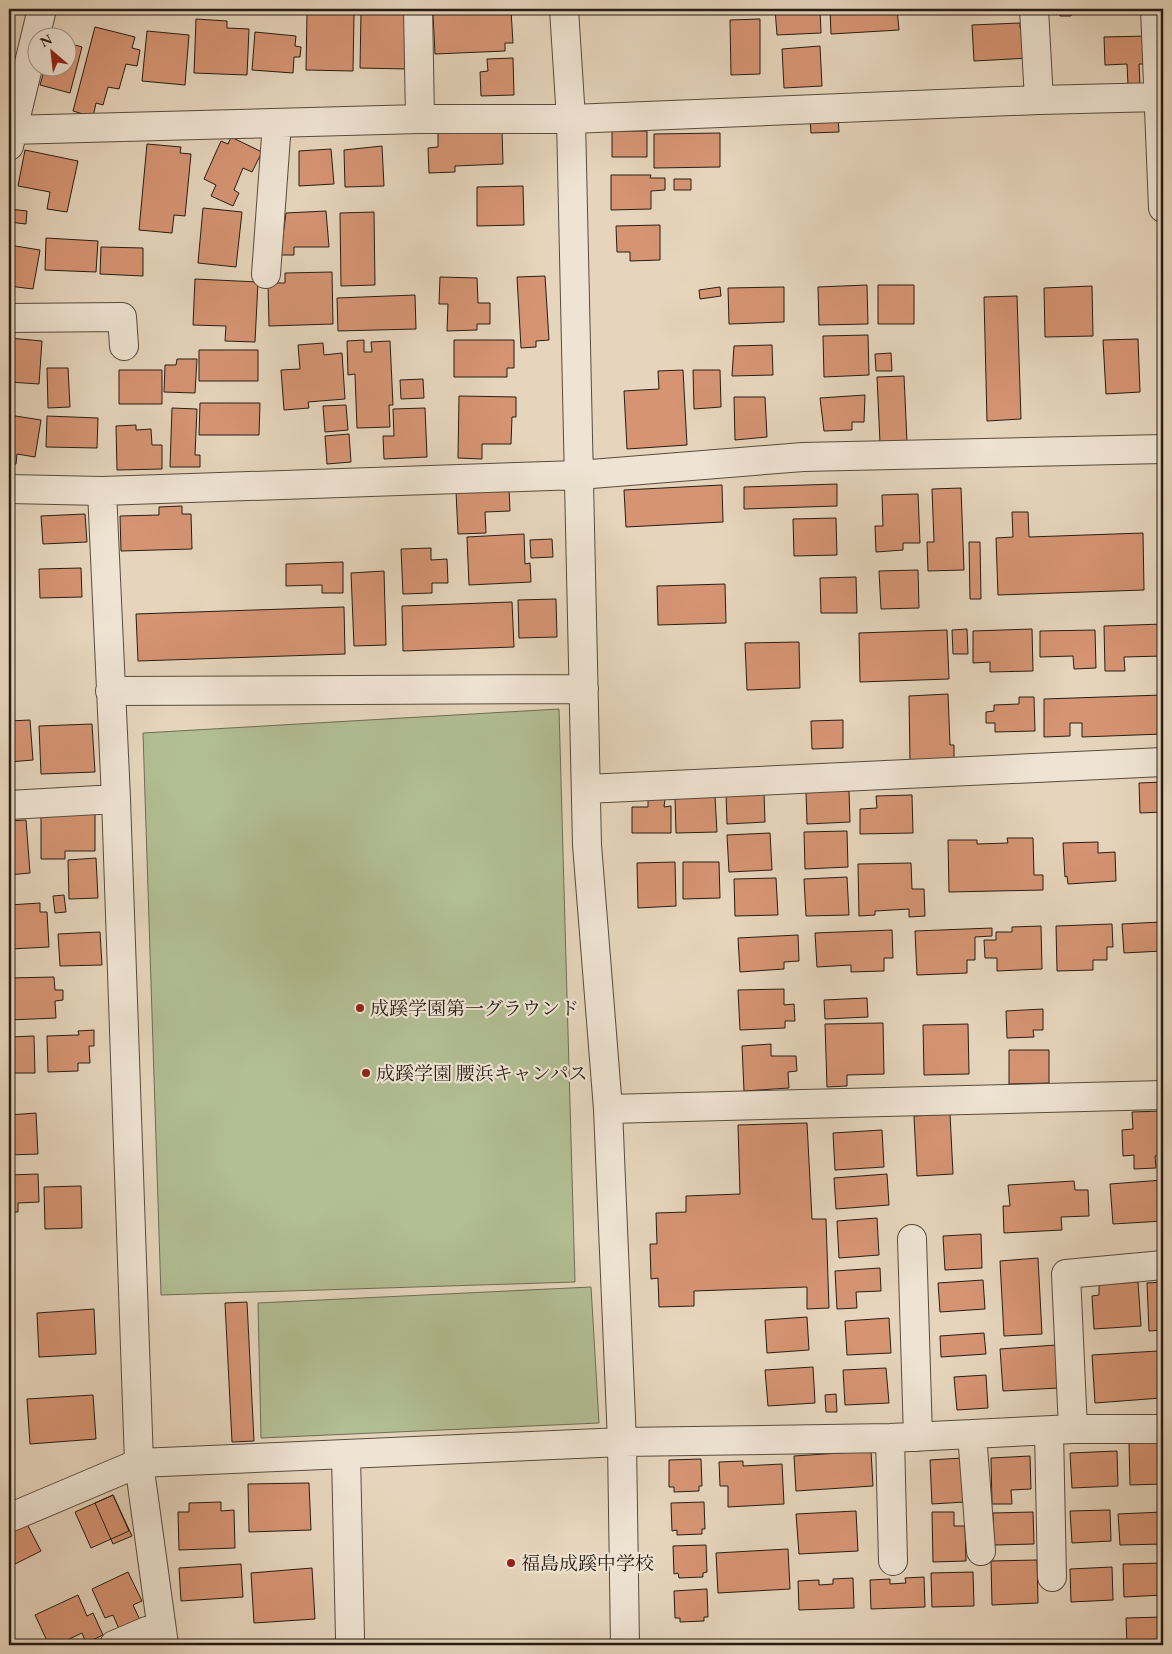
<svg xmlns="http://www.w3.org/2000/svg" width="1172" height="1654" font-family="'EB Garamond','Noto Serif JP',serif">
<rect width="100%" height="100%" fill="#e6d5bc"/>
<filter id="stains"><feTurbulence type="fractalNoise" baseFrequency=".004" numOctaves="4"/><feColorMatrix values="0 0 0 0 .2 0 0 0 0 .09 0 0 0 0 .02 0 0 0 .5 -.17"/></filter>
<radialGradient id="worn" r=".72"><stop offset=".6" stop-color="#630" stop-opacity="0"/><stop offset="1" stop-color="#630" stop-opacity=".3"/></radialGradient>
<path fill="#b2be93" stroke="#6c6e54" d="M559 709 575 1282 161 1295 143 733Z
M591 1287 599 1423 261 1438 258 1303Z"/>
<path fill="#d69473" stroke="#271d15" d="M775 9H820L821 33 777 35Z
M830 9H897L899 30 831 34Z
M1059 9H1072L1071 16H1060Z
M1105 9H1121V11L1105 12Z
M511 10 513 43H505V51L435 54 433 14Z
M361 12H408L407 69 360 68Z
M307 13 354 14 353 71 306 70Z
M196 19 227 21V28L249 29 247 75 194 73Z
M760 19V74L731 75 730 20Z
M1020 23V28L1028 27 1030 58 974 61 972 25Z
M95 27 135 37 132 48 140 50 137 66 126 64 119 89 108 87 103 105 96 103 93 117 73 111Z
M147 31 189 35 185 85 142 81Z
M255 32 296 36 295 46 301 47 300 57H294L293 73 252 70Z
M1147 36V64H1139L1140 85H1128L1127 64 1105 65 1104 37Z
M68 43 82 47 70 93 40 85 45 68H68Z
M820 46 822 86 784 88 782 49Z
M513 58 514 95 481 96 480 72 488 71 487 59Z
M838 117 839 132 811 133 810 119Z
M502 130 503 164 455 166V172L429 173 428 148 438 147V133Z
M612 131H647V157H612Z
M720 133V167L654 168V134Z
M231 137 262 152 252 172 243 168 234 190 239 193 233 206 211 196 216 185 204 179 221 141 228 144Z
M147 144 181 147 180 153 191 154 185 216 174 215 172 233 139 230Z
M382 146 384 186 345 187 344 150Z
M331 149 334 184 299 186V151Z
M25 150 78 161 67 212 47 209 50 192 18 186Z
M611 175H651L650 178H665V190L651 191V209L611 210Z
M674 179H691V190H674Z
M523 186 524 225 477 226V187Z
M203 208 242 212 236 267 198 263Z
M9 209 27 211 26 224 9 222Z
M326 211 329 247H294V255H276V243H282L286 213Z
M374 212 375 285 341 286 340 213Z
M660 225V260L630 261V252H617L616 226Z
M46 238 98 241 96 272 45 270Z
M9 245 40 250 33 289 9 286Z
M101 247 143 248V276L100 274Z
M332 272 333 324 269 326 268 283H285V273Z
M545 276 549 340 536 341V347L521 348 517 277Z
M440 277 477 278 478 303H490V324H477V330L447 331 448 304H439Z
M195 279 258 282 255 342 225 341 226 326 193 325Z
M867 285 868 324 819 325 818 287Z
M878 285H914V324H878Z
M1092 286 1093 336 1045 337 1044 288Z
M720 287 721 296 700 299 699 290Z
M784 287V322L729 324 728 288Z
M415 295 416 329 338 331 337 298Z
M1017 296 1021 419 987 421 984 297Z
M868 335 869 375 824 377 823 336Z
M9 338 42 341 39 384 9 382Z
M1138 339 1140 392 1106 394 1103 340Z
M364 340V352H372L371 342 390 341 393 405H389L390 427 357 428 355 374 348 375 347 341Z
M454 340H514V368H507V377H454Z
M323 343 324 355 342 353 345 399 308 402 309 408 284 410 281 370 300 369 298 345Z
M772 345 773 375 732 376 734 346Z
M199 350H258V381H199Z
M891 353 892 371H876L875 354Z
M177 359H197L195 393 164 392 165 365H176Z
M47 368H68L70 407 48 408Z
M119 370H162V404H119Z
M683 370 687 445 627 449 624 391 659 389 658 371Z
M693 370H720L721 407 694 409Z
M904 376 907 442 880 443 877 377Z
M423 379 424 398 401 399 400 380Z
M865 395 864 422H852V430L824 431 820 398Z
M459 396 516 397V417H512L511 444H482V459L458 458Z
M734 397H765L767 437 735 440Z
M200 403H260L259 435H199Z
M346 405 348 430 325 432 323 406Z
M172 408 197 409 195 455H200V467H170Z
M425 408 427 457 384 459 383 436H394L393 409Z
M9 415 41 420 35 457 17 454 16 464 9 463Z
M47 416 98 418 97 448 46 447Z
M136 425V430L151 429 152 445H162V469L117 470 116 426Z
M349 434 351 462 327 464 325 436Z
M837 484V506L744 509V487Z
M722 485 723 522 626 527 624 490Z
M509 488 510 511 485 512 486 533 458 534 456 491Z
M961 488 964 570 928 571 927 542H934L932 489Z
M918 494 920 543H903V550L876 552 875 526H883L882 495Z
M182 506V514H191L192 549 121 551 120 516 159 515V507Z
M1012 512H1028L1029 537 1143 533 1144 590 998 595 996 538 1013 537Z
M85 514 87 542 43 544 41 516Z
M836 518 837 555 794 556 793 519Z
M524 534 525 564 530 563 531 582 469 585 467 537Z
M552 539 553 557 531 558 530 540Z
M969 542H980L981 599H970Z
M431 548V560L447 559 448 583H432V593L403 594 401 549Z
M343 562V593H322V585L286 586V564Z
M81 568 82 597 40 598 39 569Z
M918 570 919 608 881 609 879 571Z
M384 571 386 645 354 646 351 573Z
M856 577 857 613H821L820 578Z
M725 584 726 623 658 625 657 586Z
M556 599 557 637 519 638 518 600Z
M512 602 514 647 403 651 402 606Z
M344 607 345 654 138 661 136 614Z
M1163 624V656L1124 657 1125 671H1105L1104 626Z
M967 629 968 654H953L952 630Z
M1032 629 1033 671 990 672V662L973 663V631Z
M947 630 949 679 860 682 859 633Z
M1095 630 1096 668 1074 669 1073 656 1040 657V631Z
M799 642 800 688 747 690 745 643Z
M948 694 950 745H954V760L910 761 909 696Z
M1162 695 1163 734 1082 737V723H1070V736L1044 737V699Z
M1019 697H1034L1035 731 995 732V723H986V712L994 711V705L1019 704Z
M30 720 33 760 9 762V721Z
M843 720V748L812 749 811 721Z
M92 724 95 772 41 774 39 726Z
M1163 782V812L1140 813 1139 783Z
M849 791 850 822 807 824 806 792Z
M764 792 765 822 727 824 726 793Z
M912 795 913 833 860 834V809L877 808 876 796Z
M715 797 717 832 676 833 675 798Z
M665 799 664 807 671 806V833H632V807H648V800Z
M95 813V851H65V859H41V814Z
M26 820 30 873 9 875V821Z
M847 831 848 867 805 869 804 832Z
M770 833 772 870 729 872 727 835Z
M1007 838H1033L1034 875H1043V890L949 892 948 840H977V844L1008 843Z
M1098 842V853L1115 852 1116 881 1068 884 1067 876 1065 877 1063 843Z
M96 858 98 898 69 899 68 860Z
M675 862 676 906 638 908 637 863Z
M683 862H719L720 898 683 899Z
M911 863 912 889H924L925 916 909 917V909L875 911V915L859 916 858 864Z
M847 877 849 915 806 916 804 879Z
M776 878 778 915 735 916 734 879Z
M64 895 66 912 55 913 53 896Z
M40 903V912H47L49 947 10 949 9 905Z
M1161 922 1162 951 1124 953 1122 924Z
M1112 924 1113 947H1107V960H1093V970L1057 971 1056 926Z
M1041 926 1042 969 997 971V958H985L984 940H996V932H1012V927Z
M992 928V936L975 937V960H967V973L917 975 915 931Z
M892 930 893 958H884V971L851 972V965L817 967 815 933Z
M100 932 102 965 60 966 58 934Z
M798 935 799 961 784 962V969L740 972 738 938Z
M54 977 55 990H63V1000L55 1001 56 1018 9 1020V978Z
M784 989V1005L794 1004 795 1021H785V1028L740 1030 738 990Z
M867 998 868 1017 825 1019 824 1000Z
M1043 1009V1030H1033L1034 1037 1007 1038 1006 1011Z
M883 1023 884 1074 847 1075V1086L827 1087 825 1024Z
M968 1024 969 1074 924 1075 923 1025Z
M94 1030V1046H89L90 1063H78V1071L48 1072 47 1036 79 1035 78 1031Z
M34 1036 35 1073H13L14 1087H9V1037Z
M771 1044V1056H796L797 1071 788 1072 789 1088 744 1091 742 1046Z
M1009 1050H1049V1083L1009 1084Z
M1163 1111V1155L1155 1156 1156 1168 1134 1169V1155L1123 1156 1122 1130 1133 1129 1132 1112Z
M36 1113 38 1154 9 1155V1115Z
M950 1114 953 1174 917 1176 914 1116Z
M807 1123 812 1219H826L829 1308 807 1309V1287L694 1291V1306L659 1307 658 1278 651 1279 650 1244H657L656 1213 686 1212V1196L740 1194 738 1125Z
M882 1130 884 1167 835 1170 833 1133Z
M38 1174 39 1202 18 1203V1212H9V1175Z
M887 1174 889 1205 836 1209 834 1178Z
M1163 1180V1221L1113 1224 1110 1184Z
M1074 1181 1075 1190H1088L1089 1216 1061 1217 1062 1230 1004 1233 1003 1206H1010L1008 1185Z
M81 1186 82 1228 45 1229 44 1187Z
M877 1218 879 1255 839 1258 837 1221Z
M981 1234 982 1268 945 1270 943 1236Z
M1038 1258 1042 1334 1004 1336 1000 1261Z
M880 1268 881 1291 856 1292 857 1308 837 1309 835 1271Z
M983 1280 985 1309 940 1312 938 1283Z
M1138 1282 1141 1326 1094 1329 1092 1296 1099 1295V1285Z
M1163 1282V1330L1149 1331 1147 1283Z
M247 1302 254 1441 232 1442 225 1303Z
M94 1309 96 1354 39 1357 37 1313Z
M807 1317 809 1350 767 1353 765 1320Z
M889 1318 891 1353 847 1355 845 1321Z
M984 1333 986 1354 941 1357 940 1336Z
M1056 1345 1059 1388 1003 1391 1000 1349Z
M1158 1351 1161 1398 1095 1403 1092 1355Z
M813 1367 815 1403 768 1406 765 1370Z
M886 1368 889 1403 845 1405 843 1370Z
M986 1375 988 1408 957 1410 954 1377Z
M836 1394 837 1412H826L825 1395Z
M93 1395 96 1439 30 1444 27 1399Z
M1163 1442V1484L1130 1485 1129 1443Z
M871 1451 873 1486 796 1491 794 1456Z
M1117 1451 1118 1486 1072 1488 1070 1453Z
M1030 1456 1031 1489 1011 1490 1012 1504H992L991 1458Z
M963 1458 965 1502 932 1504 930 1460Z
M701 1459 702 1486H699V1491L674 1492V1487H669V1460Z
M743 1461V1466L782 1464 784 1504 728 1507V1486H720L719 1462Z
M309 1483 311 1530 249 1532 248 1484Z
M113 1495 129 1531 91 1548 75 1512Z
M113 1495 132 1536 113 1544 95 1503Z
M221 1502V1511L234 1510 235 1548 179 1550 178 1512H189V1503Z
M704 1502 705 1529H702V1534L677 1535V1530L672 1531 671 1503Z
M1110 1510 1111 1541 1072 1543 1070 1511Z
M856 1511 858 1551 799 1554 796 1514Z
M932 1512H954V1526H965L966 1561 933 1562Z
M1033 1512 1034 1544 994 1545 993 1513Z
M1163 1512V1544L1120 1545 1118 1514Z
M27 1524 41 1551 9 1567V1533Z
M706 1545 707 1572 703 1573V1577L679 1578 678 1573 674 1574 673 1546Z
M788 1549 790 1589 718 1593 716 1553Z
M1037 1560 1038 1603 992 1605 991 1561Z
M1163 1563V1595L1124 1597 1123 1564Z
M241 1564 243 1597 181 1601 179 1568Z
M1112 1567 1113 1600 1071 1602 1070 1569Z
M312 1568 315 1619 254 1623 251 1573Z
M128 1572 142 1601 133 1605 140 1620 119 1629 113 1615 105 1618 92 1589Z
M973 1572 974 1606 932 1607 931 1573Z
M924 1577 925 1607 871 1609 870 1580 890 1579V1584L906 1583 905 1578Z
M853 1578 854 1608 799 1610 798 1581 819 1580V1585L833 1584V1579Z
M707 1589 708 1617H704V1621L680 1622V1618H675L674 1591Z
M78 1595 87 1616 93 1613 103 1635 86 1643 82 1633 65 1641 67 1645H49L35 1615Z
M1163 1617V1645H1127L1126 1618Z
M9 1629 16 1645H9Z"/>
<g fill="none" stroke-linecap="round" stroke-linejoin="round">
<g stroke="#574b3f" stroke-width="30">
<path id="minor" d="M418 9 420 119
M564 9 571 119 587 845 608 1109 622 1442 625 1645
M1034 9 1039 100
M1155 9 1163 208
M9 130 420 119H571L1039 100 1159 97
M9 146 42 9
M266 274 277 123
M9 318 122 317 124 346
M9 489 102 491 579 475 803 457 1163 449
M102 491 116 799 139 1463 164 1645
M110 691 584 689
M586 789 1163 762
M9 805 116 799
M608 1109 1163 1095
M912 1239 918 1437
M1073 1429 1066 1274 1163 1265
M1049 1431 1052 1577
M972 1434 981 1551
M890 1438 893 1561
M346 1455 350 1638
M9 1518 139 1463 622 1442 890 1438 1073 1429H1163
M114 1645 161 1625"/>
</g>
<use href="#minor" stroke="#efe4d3" stroke-width="28"/>
</g>
<g fill="#8f2418" stroke="#efe4d3" stroke-width="2">
<circle cx="360" cy="1008" r="5"/>
<circle cx="366" cy="1073" r="5"/>
<circle cx="511" cy="1563" r="5"/>
</g>
<g text-anchor="middle" dominant-baseline="central" stroke-width="4.5" stroke-linejoin="round" paint-order="stroke">
<g font-size="19" fill="#271d15" stroke="#efe4d3" text-anchor="start">
<text x="370" y="1008">成蹊学園第一グラウンド</text>
<text x="376" y="1073">成蹊学園 腰浜キャンパス</text>
<text x="521" y="1563">福島成蹊中学校</text>
</g>
</g>
<rect width="1172" height="1654" fill="none" stroke="#e6d5bc" stroke-width="30"/>
<rect x="10" y="10" width="1152" height="1634" fill="none" stroke="#271d15" stroke-width="2.5"/>
<rect x="15" y="15" width="1142" height="1624" fill="none" stroke="#271d15"/>
<g transform="translate(52 52) rotate(332)"><circle r="24" fill="#efe4d3" stroke="#9f9487"/>
<path d="M0-4L9 19L0 12L-9 19Z" fill="#8f2418"/>
<text y="-8" font-size="14" font-weight="bold" text-anchor="middle" fill="#271d15">N</text>
</g>
<rect width="100%" height="100%" filter="url(#stains)"/>
<rect width="100%" height="100%" fill="url(#worn)"/>
</svg>
